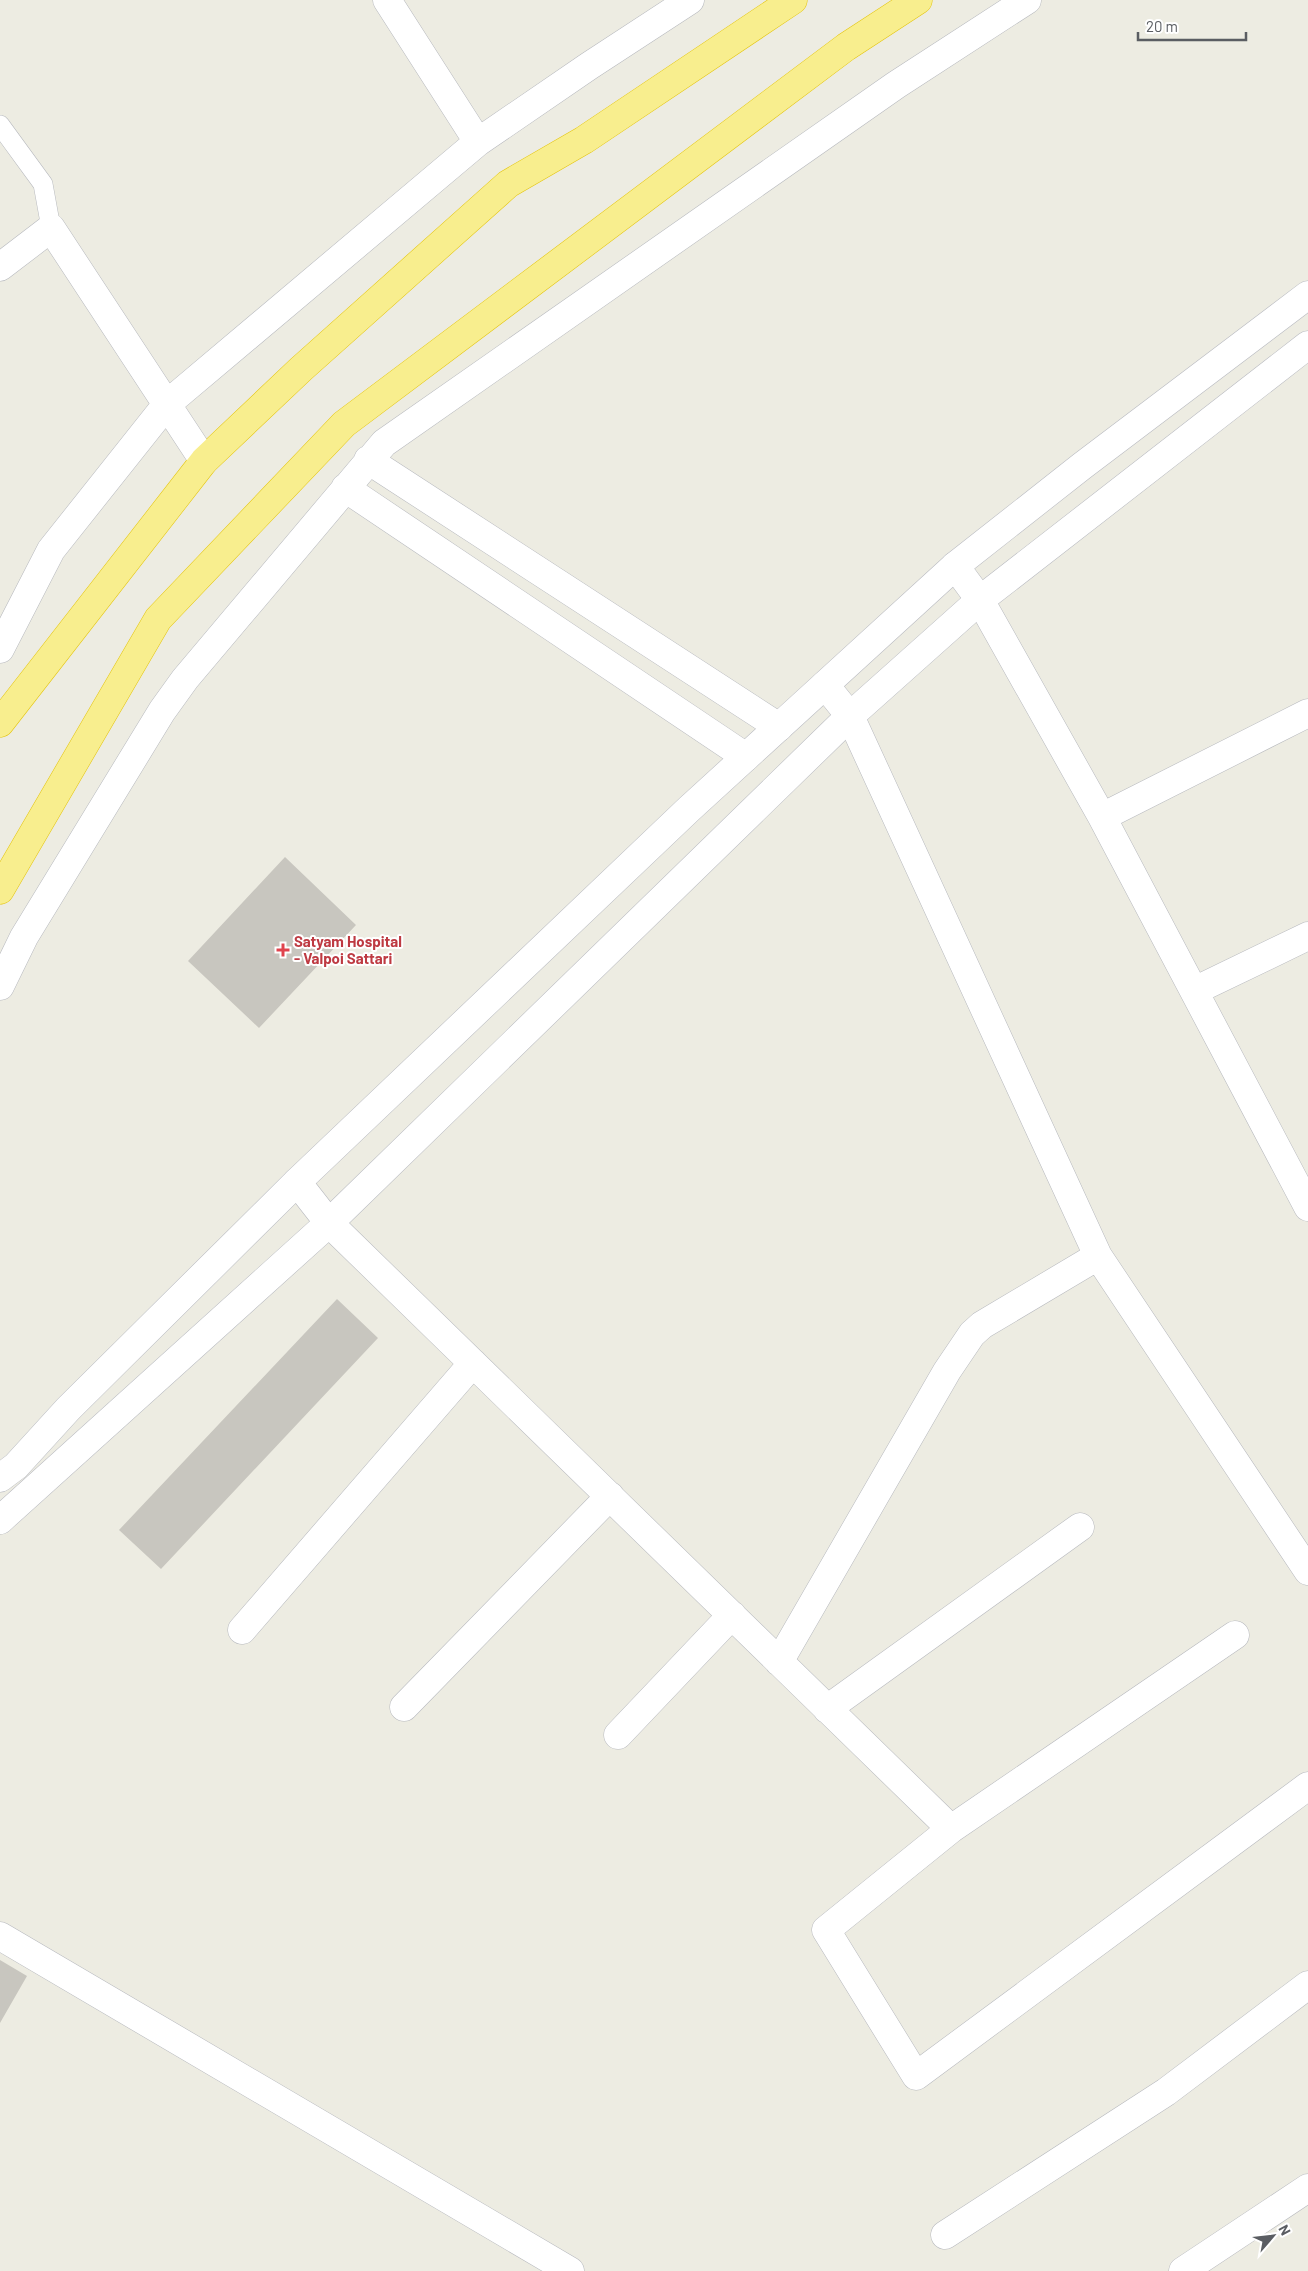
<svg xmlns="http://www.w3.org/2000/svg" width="1308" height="2271" font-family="Barlow,sans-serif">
<rect width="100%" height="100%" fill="#edece2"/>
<path fill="#c8c6bf" d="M285 857 356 925 259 1028 188 961Z
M337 1299 378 1338 161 1569 119 1530Z
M0 1960 27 1976 0 2023Z"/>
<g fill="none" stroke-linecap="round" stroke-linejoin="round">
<g stroke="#b7b9be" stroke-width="20">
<path id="lane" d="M0 125 43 184 51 228"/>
</g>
<g stroke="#b7b9be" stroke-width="29">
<path id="street" d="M387 0 478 142
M0 267 51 228 204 461
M368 460 779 727
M345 488 746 757
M955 566 980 600 1102 817 1308 1207
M0 649 51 550 167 404 478 142 589 66 690 0
M825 685 850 716 1098 1256 1308 1571
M1102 817 1308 713
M0 986 24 937 162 711 185 679 384 443 896 85 1027 0
M1194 991 1308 936
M297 1182 329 1223 951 1829 826 1930 916 2076 1308 1786
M242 1630 473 1363
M779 1662 947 1371 972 1334 982 1325 1098 1256
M404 1707 610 1496
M827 1709 1080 1527
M618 1735 732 1615
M951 1829 1235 1635
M0 1936 570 2271
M945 2235 1166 2092 1308 1985
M1183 2271 1308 2188"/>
</g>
<g stroke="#b8bac0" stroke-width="29">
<path id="secondary" d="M0 1478 16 1466 68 1409 297 1182 689 809 955 566 1082 466 1308 295
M0 1520 329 1223 850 716 980 600 1308 345"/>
</g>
<g stroke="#e4c40a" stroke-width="29">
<path id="highway" d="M0 723 204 461 301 369 508 184 584 140 793 0
M0 890 158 619 344 424 846 47 918 0"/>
</g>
<use href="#lane" stroke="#fff" stroke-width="19"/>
<use href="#street" stroke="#fff" stroke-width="28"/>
<use href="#secondary" stroke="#fff" stroke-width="28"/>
<use href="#highway" stroke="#f8ee8e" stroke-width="28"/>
</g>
<path fill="#e0444e" stroke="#fff" stroke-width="2" d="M280.5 942.5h5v5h5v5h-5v5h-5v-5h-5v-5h5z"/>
<g text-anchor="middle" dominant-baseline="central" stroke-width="4" stroke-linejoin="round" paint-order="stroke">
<g font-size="15" font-weight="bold" fill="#be3a42" stroke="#fff" text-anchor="start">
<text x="294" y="941">Satyam Hospital<tspan x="294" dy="17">- Valpoi Sattari</tspan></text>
</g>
</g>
<g transform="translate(1273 2236) rotate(62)" stroke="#ffffff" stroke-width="4" paint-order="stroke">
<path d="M0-4L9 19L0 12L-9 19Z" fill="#5a5d62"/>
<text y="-8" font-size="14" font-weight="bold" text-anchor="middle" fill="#5a5d62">N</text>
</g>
<path d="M1138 32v8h108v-8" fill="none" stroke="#5a5d62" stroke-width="2.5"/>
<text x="1146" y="32" font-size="15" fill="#5a5d62" stroke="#ffffff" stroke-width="4" paint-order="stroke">20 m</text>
</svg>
